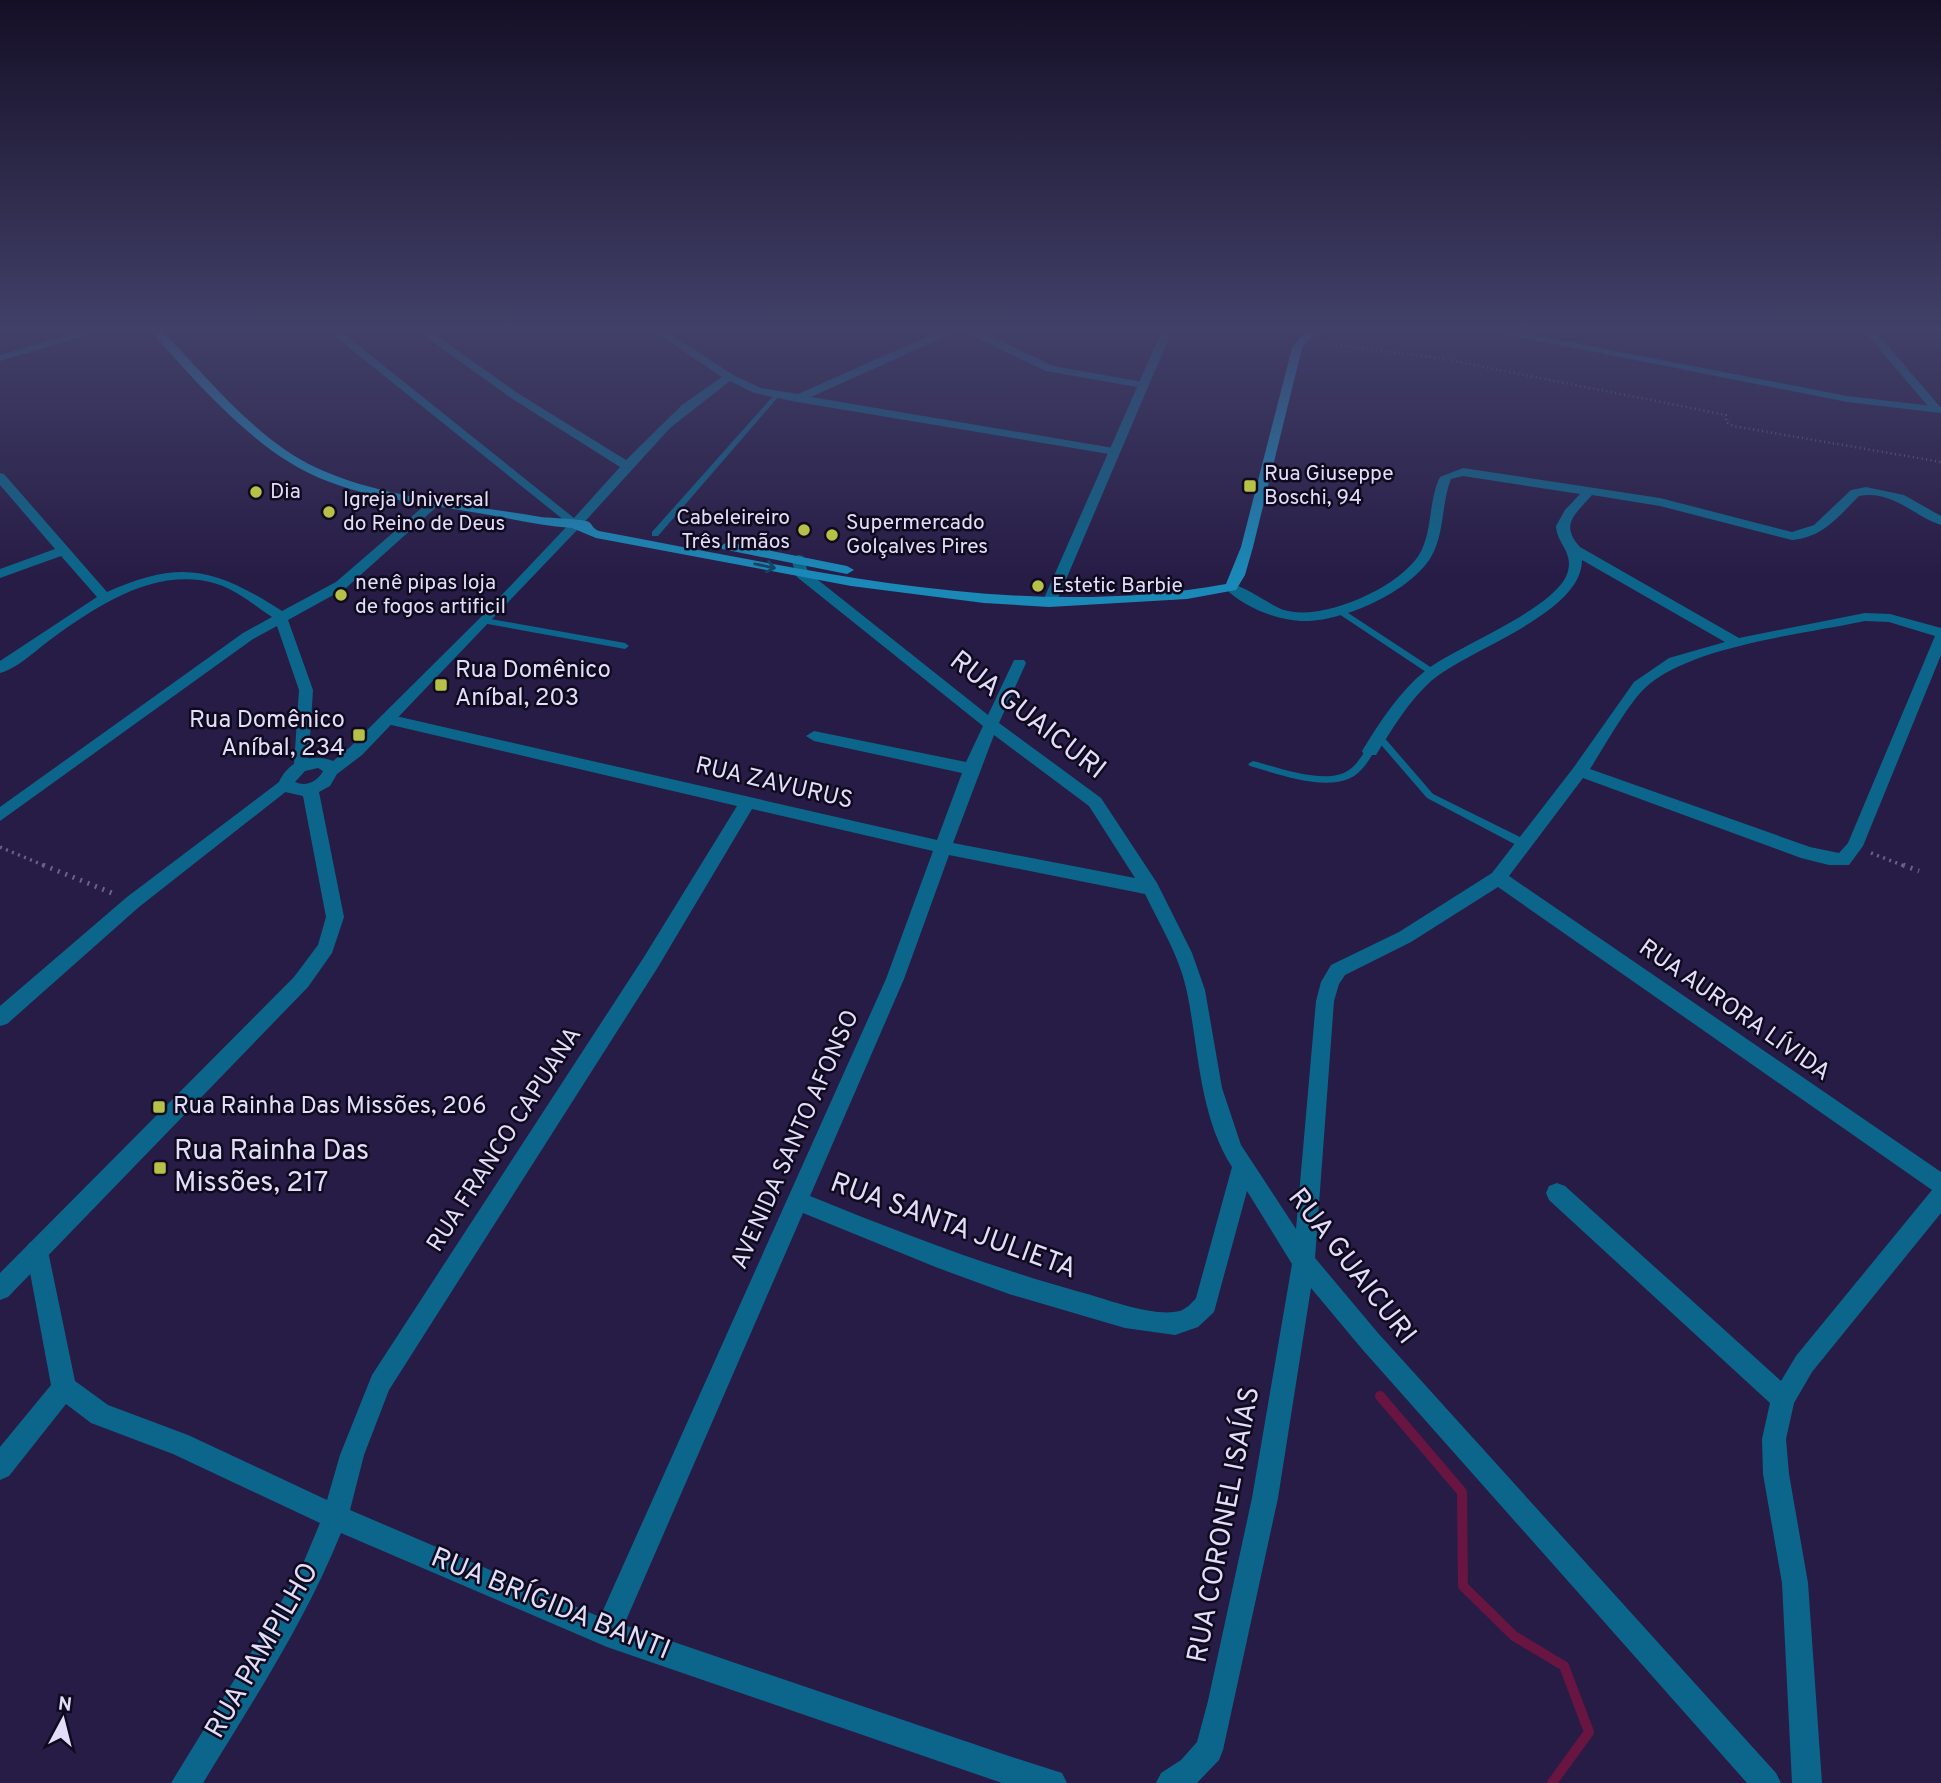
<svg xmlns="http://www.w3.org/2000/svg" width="1941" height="1783" font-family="Overpass,sans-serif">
<rect width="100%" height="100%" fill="#271c45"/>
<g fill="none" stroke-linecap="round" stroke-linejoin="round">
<path stroke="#681641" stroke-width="10" d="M1380 1396 1462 1492 1463 1586 1514 1636 1564 1666 1589 1732 1552 1783"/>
<path stroke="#6b6287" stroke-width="2.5" stroke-dasharray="1 3.5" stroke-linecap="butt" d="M1327 344 1439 358 1726 415V422L1733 426 1941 462"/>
<path stroke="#6b6287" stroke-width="3.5" stroke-dasharray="2 4.5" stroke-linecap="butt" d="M0 847 48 867
M1871 853 1907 867"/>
<path stroke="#6b6287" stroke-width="5" stroke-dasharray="2 6" stroke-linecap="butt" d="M43 865 112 893
M1903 865 1919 871"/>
<path fill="#0c668b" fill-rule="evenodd" d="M774 395 779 396 658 536H652V532Z
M1339 607 1435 670V674H1429L1336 612V608Z
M485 618 625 643 629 646 625 649 482 623 481 621Z
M1379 734 1382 735 1433 794 1530 842 1531 845 1530 848H1522L1427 798 1376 739 1374 737Z
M1370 748 1375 751C1370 758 1365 767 1358 773 1333 795 1278 774 1250 766L1248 764 1253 761C1277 767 1327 786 1349 770 1357 765 1361 756 1367 749Z"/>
<path fill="#0c668b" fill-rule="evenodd" d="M100 326H117L0 361V355Z
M322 326H334L574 518 620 467 511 398 411 326H423L519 394 626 460 682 405 722 377 646 326H658L733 375 761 388 798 394 951 326H969L1053 366 1143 382 1148 385 1143 388 1046 371 960 330 811 397 1119 449 1121 451 1115 455 797 402 754 393 730 381 670 428 579 528 575 529Z
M1860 326H1871L1941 408V412H1933Z
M1463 468 1660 498 1792 532 1814 525 1851 490 1866 487 1904 495 1941 516V525C1912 515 1892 490 1859 496 1839 516 1822 538 1792 540L1660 506 1592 495C1576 514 1559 524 1580 547L1739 638 1865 613 1890 614 1941 628V655L1863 846 1849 865H1829L1801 858 1583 778 1509 876 1941 1172V1213L1812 1372 1794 1403 1786 1439 1789 1474 1808 1583 1822 1783H1792L1782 1583 1763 1474 1762 1439 1770 1403 1549 1200 1546 1193 1549 1186 1557 1183 1565 1186 1781 1381 1796 1356 1932 1190 1498 887 1411 942 1345 975 1339 984 1334 1001 1315 1258 1378 1333 1776 1773 1781 1783H1747L1362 1349 1311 1288 1278 1498 1223 1750 1219 1760 1197 1783H1156L1161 1773 1181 1760 1197 1742 1208 1701 1252 1498 1292 1264 1247 1191 1214 1312 1198 1327 1175 1335 1125 1328 1009 1294 938 1268 803 1213 624 1625 1009 1756 1062 1773 1067 1783H1002L607 1647 341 1533C305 1622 253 1701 203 1783H171L263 1633 302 1566 320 1523 173 1454 91 1423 66 1404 9 1476 0 1480V1447L51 1385 26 1251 29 1243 37 1240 45 1243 48 1251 75 1381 108 1405 188 1435 327 1500 340 1455 372 1375 644 957 737 806 387 724 382 723 379 719 382 715 387 714 937 840 962 773 814 741 806 736 814 731 966 762 983 726 797 577 791 559 798 555 803 556 808 572 988 715 1014 660H1024L1026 663 999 723 1101 798 1157 883 1192 953 1205 990 1222 1088 1241 1145 1296 1229 1316 1001 1321 982 1331 965 1399 932 1492 873 1574 767 1634 682 1669 658 1725 642 1582 560C1582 614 1468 649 1431 681 1408 702 1392 729 1376 755H1364L1362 751C1379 723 1399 692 1425 671 1456 646 1559 608 1568 571 1573 551 1557 544 1556 526L1565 510 1580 494 1463 476 1451 479C1441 504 1445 533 1431 557 1410 592 1341 623 1301 621 1276 620 1241 606 1224 587L1226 584C1239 581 1269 605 1284 610 1322 622 1398 588 1419 555 1433 532 1428 501 1440 477ZM1865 621 1889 622 1935 636 1848 843 1839 853 1810 847 1590 769C1604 747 1628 704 1645 688 1689 646 1805 634 1865 621ZM994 735 1089 806 1135 878 953 843ZM752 809 933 851 886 979 600 1617 350 1510 364 1455 389 1390 658 967ZM949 855 1145 894C1160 925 1180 957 1187 992 1199 1050 1199 1115 1232 1167L1196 1298C1192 1303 1186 1309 1180 1311 1156 1317 1114 1302 1091 1295 995 1269 903 1234 810 1196L904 979Z
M0 473 4 474 107 592C182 558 216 569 282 611L336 582 432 499H440L442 502 346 588 288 620 313 690 308 769 302 771 294 765 299 690 277 626 253 639 0 821V807L243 633 272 617C255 606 237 590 217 584 157 566 100 604 54 637 38 648 19 668 0 673V661L97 597 61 556 0 578V569L55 549 0 485Z
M287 776 293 778 295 782 293 786 139 907 7 1024 0 1026V1006L127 897Z"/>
<path fill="#0c668b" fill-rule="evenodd" d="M1164 326H1174L1056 603 1054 606H1044L1042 603Z
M1464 326H1486L1847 396 1941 407V413L1847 402Z
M575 521 579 522V528L362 755 337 774 330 786 319 792 344 917 332 953 308 987 8 1297 0 1300V1273L294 977 318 945 326 917 303 796 285 792 279 782C289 760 311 753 333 761L350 747 480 618 571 522ZM318 768 323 771C317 782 306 787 295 782L305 771Z"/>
<path fill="#1a89b8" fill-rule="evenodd" d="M147 326H158C204 374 256 440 317 468 381 498 471 505 541 517 549 518 585 519 589 522 593 525 592 528 599 531 806 569 1016 622 1226 584L1241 547 1292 348C1304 332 1313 326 1334 326L1311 337 1302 348 1253 547 1245 575 1236 590 1187 599 1049 607 984 603 851 586 596 538 572 528C540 526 509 518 478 513 414 502 344 497 289 462 243 435 182 368 147 326Z
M727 542 847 566 854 570 847 574 722 549 721 546Z"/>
</g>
<defs><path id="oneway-shaft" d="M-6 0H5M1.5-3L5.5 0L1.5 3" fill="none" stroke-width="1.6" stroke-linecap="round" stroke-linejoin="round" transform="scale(1.75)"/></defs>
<use stroke="#144363" href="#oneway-shaft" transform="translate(765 566) rotate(12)"/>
<linearGradient id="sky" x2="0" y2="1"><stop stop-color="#150f26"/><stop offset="0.57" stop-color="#414068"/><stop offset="1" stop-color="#414068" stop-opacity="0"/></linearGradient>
<rect width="1941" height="576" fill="url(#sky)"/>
<g fill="#b8c147" stroke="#0f0a1d" stroke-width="2.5">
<rect x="1243" y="479" width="14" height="14" rx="3.5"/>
<circle cx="256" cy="492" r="7"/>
<circle cx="329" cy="512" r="7"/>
<circle cx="804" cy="530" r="7"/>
<circle cx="832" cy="535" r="7"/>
<circle cx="1038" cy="586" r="7"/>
<circle cx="341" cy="595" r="7"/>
<rect x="434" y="678" width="14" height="14" rx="3.5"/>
<rect x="352" y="728" width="14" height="14" rx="3.5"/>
<rect x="152" y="1100" width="14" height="14" rx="3.5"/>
<rect x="153" y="1161" width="14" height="14" rx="3.5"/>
</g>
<g text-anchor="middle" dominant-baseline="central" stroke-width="5" stroke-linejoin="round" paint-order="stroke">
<g font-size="21" fill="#e2defa" stroke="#0f0a1d" text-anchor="start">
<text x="1264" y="474">Rua Giuseppe<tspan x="1264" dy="24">Boschi, 94</tspan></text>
<text x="270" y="492">Dia</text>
<text x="343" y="500">Igreja Universal<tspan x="343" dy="24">do Reino de Deus</tspan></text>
<text x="790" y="518" text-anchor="end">Cabeleireiro<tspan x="790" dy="24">Três Irmãos</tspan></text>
<text x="846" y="523">Supermercado<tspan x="846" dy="24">Golçalves Pires</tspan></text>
<text x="355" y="583">nenê pipas loja<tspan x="355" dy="24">de fogos artificil</tspan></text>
<text x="1052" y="586">Estetic Barbie</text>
</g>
<g font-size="24" fill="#e2defa" stroke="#0f0a1d" text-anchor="start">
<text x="455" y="671">Rua Domênico<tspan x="455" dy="28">Aníbal, 203</tspan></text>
<text x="345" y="721" text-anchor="end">Rua Domênico<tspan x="345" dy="28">Aníbal, 234</tspan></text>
<text x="173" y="1107">Rua Rainha Das Missões, 206</text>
</g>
<g font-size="24" fill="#e2defa" stroke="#0f0a1d">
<text transform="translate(774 784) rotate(13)">RUA ZAVURUS</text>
<text transform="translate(1734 1011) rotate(35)">RUA AURORA LÍVIDA</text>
<text transform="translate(505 1140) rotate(-57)">RUA FRANCO CAPUANA</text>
<text transform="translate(796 1140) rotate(-66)">AVENIDA SANTO AFONSO</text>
</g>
<g font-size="28" fill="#e2defa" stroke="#0f0a1d">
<text transform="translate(1027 716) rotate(38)">RUA GUAICURI</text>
<text transform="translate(953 1227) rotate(20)">RUA SANTA JULIETA</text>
<text transform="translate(1351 1267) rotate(52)">RUA GUAICURI</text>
<text transform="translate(1225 1525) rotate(-79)">RUA CORONEL ISAÍAS</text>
<text transform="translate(550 1605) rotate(22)">RUA BRÍGIDA BANTI</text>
<text transform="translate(263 1651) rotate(-60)">RUA PAMPILHO</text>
</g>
<g font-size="28" fill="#e2defa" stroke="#0f0a1d" text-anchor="start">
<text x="174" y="1152">Rua Rainha Das<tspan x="174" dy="32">Missões, 217</tspan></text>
</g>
</g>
<g transform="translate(63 1720) rotate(7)" stroke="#0f0a1d" stroke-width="5" paint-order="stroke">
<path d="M0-5L12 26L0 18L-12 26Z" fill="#e2defa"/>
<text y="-10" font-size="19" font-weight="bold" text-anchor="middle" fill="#e2defa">N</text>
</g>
</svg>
